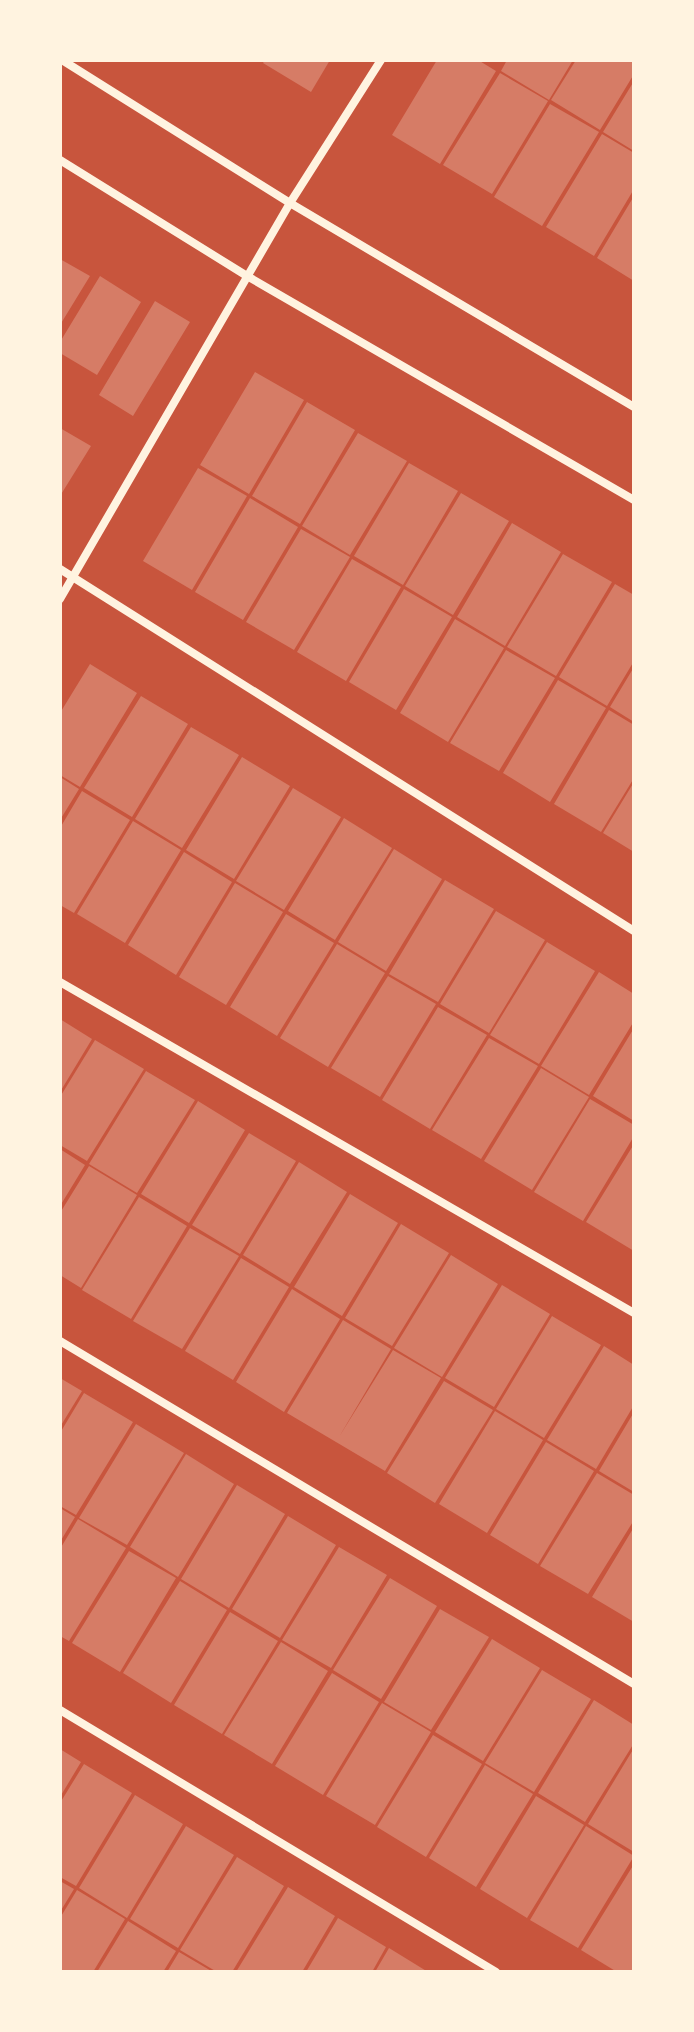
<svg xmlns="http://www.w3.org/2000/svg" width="694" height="2032" font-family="Karla,sans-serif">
<rect width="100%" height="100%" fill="#c8553d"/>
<path fill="#d67c66" d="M265 60H330L311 92 263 63Z
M437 60H478L496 71 440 164 392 135Z
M507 60H573L549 100 501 71Z
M576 60H634V74L600 130 551 100Z
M500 73 548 101 492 194 443 165Z
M634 81V151L603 132Z
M550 104 599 132 542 226 494 197Z
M602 134 634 153V189L594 256 546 227Z
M634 196V281L597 258Z
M60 259 90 276 60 325Z
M100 276 141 302 97 375 60 353V342Z
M155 301 190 322 133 416 99 395Z
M255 372 304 400 249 494 200 465Z
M307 402 355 430 300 524 252 496Z
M60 428 91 446 60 496Z
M358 433 407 461 350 555 302 526Z
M409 463 458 491 403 585 354 556Z
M198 468 247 496 192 590 143 561Z
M461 493 509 521 453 615 405 586Z
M250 498 298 527 243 620 195 592Z
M512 523 561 552 505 646 457 617Z
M301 529 350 557 294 650 246 622Z
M563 554 612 582 556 676 507 647Z
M352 559 401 587 346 681 297 652Z
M615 584 634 595V661L607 706 559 677Z
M404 589 452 617 396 710 349 682Z
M455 619 504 648 448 742 400 713Z
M506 650 555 678 499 771 450 743Z
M90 664 137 693 80 787 60 775V713Z
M634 667V722L610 707Z
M558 680 606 708 550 802 503 773Z
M141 696 188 724 132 817 84 788Z
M609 710 634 725V778L601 832 554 804Z
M191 727 239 755 182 848 135 819Z
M242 757 290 786 234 879 186 850Z
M60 777 79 789 60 820Z
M634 782V852L603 833Z
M293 788 341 817 284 910 236 881Z
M82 791 130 820 74 913 60 905V828Z
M344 818 392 848 335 940 288 911Z
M133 821 181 850 125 943 77 914Z
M394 849 442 879 386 971 338 942Z
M184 852 232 882 176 975 128 945Z
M445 880 494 909 438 1002 389 974Z
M235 883 283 912 226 1005 179 977Z
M496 911 545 940 489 1033 440 1004Z
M286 914 334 943 277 1036 230 1007Z
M547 942 595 971 539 1064 490 1035Z
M337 944 385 973 328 1067 280 1038Z
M599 972 634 994V1021L589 1095 541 1066Z
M388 976 436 1004 380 1097 331 1068Z
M438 1007 487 1035 430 1129 382 1100Z
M60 1019 92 1039 60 1092Z
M634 1028V1121L593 1096Z
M489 1038 538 1066 481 1159 432 1130Z
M95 1040 144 1069 87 1161 60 1145V1097Z
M541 1068 589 1097 532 1190 484 1161Z
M146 1071 195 1100 137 1193 89 1164Z
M590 1099 634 1125V1136L583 1221 534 1192Z
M198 1101 245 1130 189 1223 141 1194Z
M249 1133 296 1161 240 1254 192 1225Z
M634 1144V1251L586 1222Z
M60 1149 85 1165 60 1206Z
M299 1162 347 1192 290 1284 243 1255Z
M89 1166 137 1195 81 1288 60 1275V1213Z
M350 1194 398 1223 342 1316 294 1287Z
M139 1197 187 1226 131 1319 82 1290Z
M401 1224 449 1253 392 1346 345 1318Z
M190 1228 239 1256 182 1349 133 1321Z
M451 1255 498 1284 442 1377 394 1348Z
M241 1258 289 1287 233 1380 185 1351Z
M502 1285 550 1314 494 1407 445 1378Z
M292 1289 340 1319 284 1412 236 1382Z
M552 1316 601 1345 544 1438 496 1409Z
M343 1320 391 1349 339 1437 393 1350 441 1378 385 1471 287 1413Z
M604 1346 634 1365V1405L596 1469 547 1440Z
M60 1378 82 1391 60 1427Z
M444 1381 493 1410 435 1503 387 1473Z
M84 1393 133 1422 76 1515 60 1506V1433Z
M495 1411 543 1440 487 1533 439 1504Z
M634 1412V1492L599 1471Z
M136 1424 184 1453 127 1545 79 1518Z
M546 1442 594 1471 538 1564 490 1535Z
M186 1454 234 1484 178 1577 130 1547Z
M597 1473 634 1495V1520L588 1594 540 1566Z
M237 1485 285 1514 229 1608 181 1579Z
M60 1508 75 1517 60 1542Z
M288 1516 336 1545 280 1638 232 1609Z
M78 1519 126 1548 69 1641 60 1636V1549Z
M634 1527V1622L592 1597Z
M339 1547 387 1575 331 1668 282 1640Z
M129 1551 176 1578 120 1672 72 1643Z
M390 1578 437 1606 381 1699 333 1670Z
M180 1581 227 1610 171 1703 123 1673Z
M440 1609 489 1637 431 1730 384 1702Z
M230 1612 278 1641 222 1734 174 1705Z
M492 1639 540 1668 483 1761 435 1732Z
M281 1642 328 1671 272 1764 224 1735Z
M542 1670 591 1699 534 1792 485 1763Z
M332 1673 379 1702 323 1795 275 1766Z
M594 1700 634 1725V1743L585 1822 538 1793Z
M382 1703 431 1732 375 1825 326 1796Z
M433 1735 482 1764 426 1857 377 1827Z
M634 1748V1852L588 1824Z
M60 1749 81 1762 60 1797Z
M84 1764 132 1793 76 1886 60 1877V1803Z
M485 1765 533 1794 476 1887 429 1858Z
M135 1795 183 1824 127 1918 79 1888Z
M536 1796 584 1825 527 1918 480 1889Z
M186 1826 234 1855 178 1948 130 1919Z
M586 1826 634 1856 578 1948 530 1920Z
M237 1857 284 1886 232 1972H217L180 1950Z
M634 1864V1972H617L581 1950Z
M60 1881 74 1889 60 1912Z
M288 1887 335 1916 302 1972H236Z
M77 1890 125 1919 93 1972H60V1918Z
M338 1918 386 1947 372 1972H306Z
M128 1921 176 1951 163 1972H97Z
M389 1948 428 1972H375Z
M179 1952 213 1972H167Z"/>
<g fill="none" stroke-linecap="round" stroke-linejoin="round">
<path stroke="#fff3e0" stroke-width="8" d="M62 60 290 203 634 407
M60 160 247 276 634 500
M60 569 634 931
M60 599 290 203 381 60
M60 982 634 1313
M60 1341 634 1684
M60 1710 496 1972"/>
</g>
<rect width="694" height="2032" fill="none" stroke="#fff3e0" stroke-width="124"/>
</svg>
